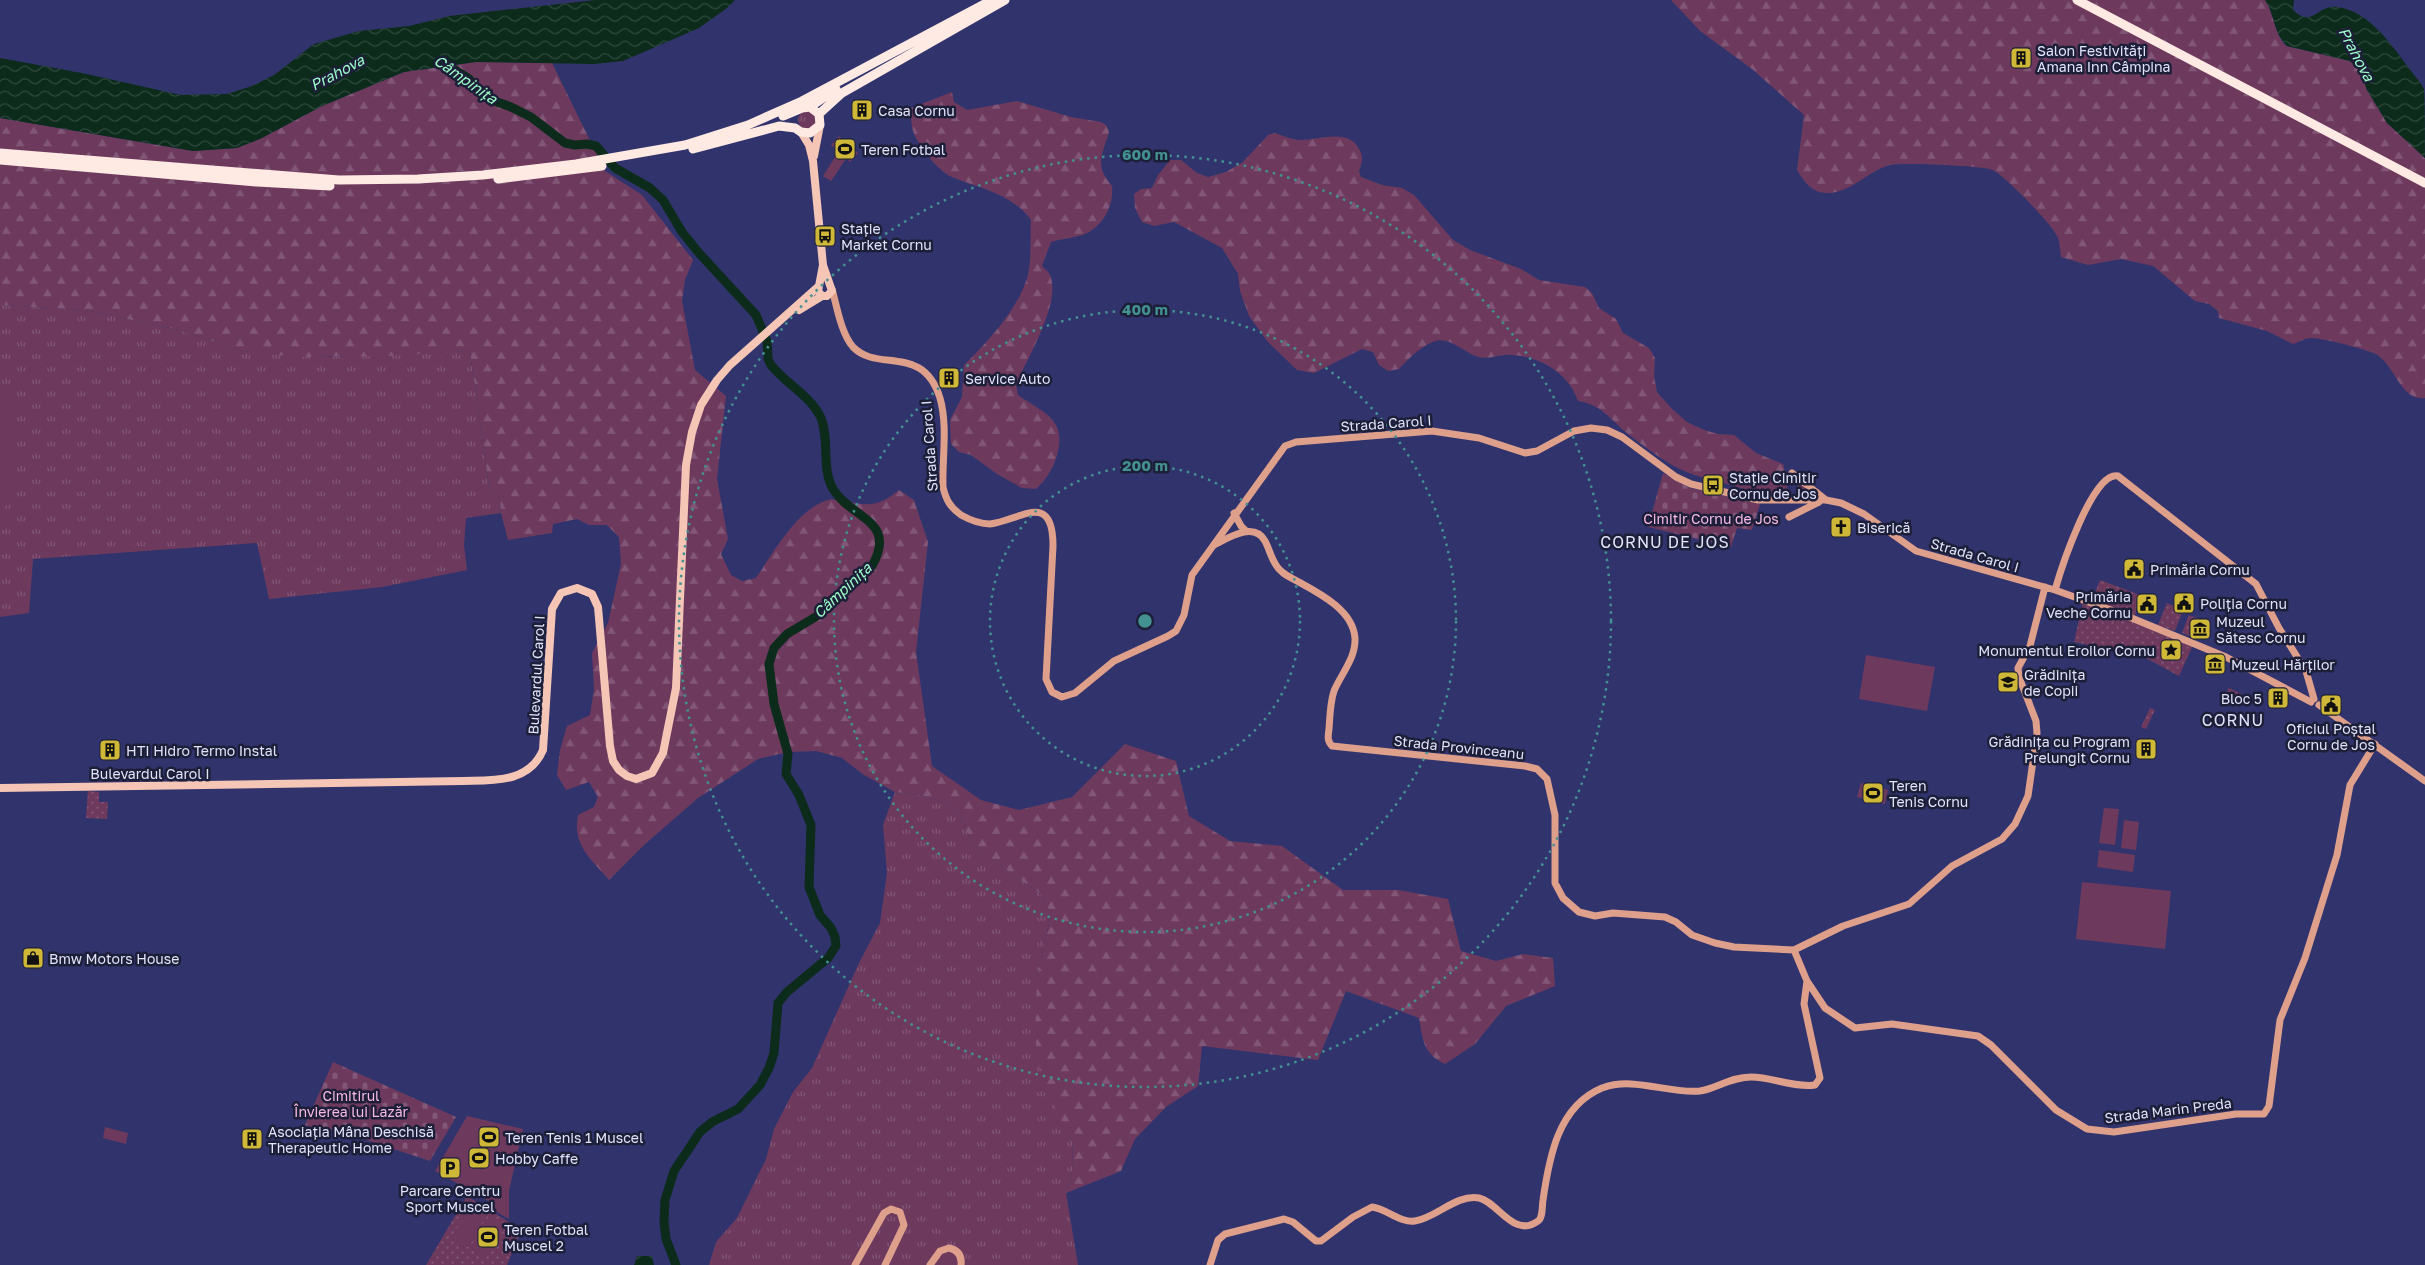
<svg xmlns="http://www.w3.org/2000/svg" width="2425" height="1265" font-family="'Golos Text',sans-serif">
<defs>
<pattern id="grass-tufts" width="24" height="20" patternUnits="userSpaceOnUse" patternTransform="scale(1.25)"><rect width="24" height="20" fill="#6d3a5e"/><path d="M3 7l-1-3M5 7V3M7 7l1-3M15 17l-1-3M17 17v-4M19 17l1-3" fill="none" stroke="#825676"/></pattern>
<pattern id="forest-firs" width="22" height="20" patternUnits="userSpaceOnUse" patternTransform="scale(1.25)"><rect width="22" height="20" fill="#6d3a5e"/><path d="M5 1l3.5 6h-7zM16 11l3.5 6h-7z" fill="#825676"/></pattern>
<pattern id="cemetery-stones" width="16" height="16" patternUnits="userSpaceOnUse" patternTransform="scale(1.25)"><rect width="16" height="16" fill="#6d3a5e"/><path d="M2 7V4a2 2 0 0 1 4 0v3zM10 15v-3a2 2 0 0 1 4 0v3z" fill="#825676"/></pattern>
<pattern id="park-dots" width="8" height="8" patternUnits="userSpaceOnUse" patternTransform="scale(1.25)"><rect width="8" height="8" fill="#6d3a5e"/><path d="M2 2h.1M6 6h.1" fill="none" stroke="#825676" stroke-width="1.8" stroke-linecap="round"/></pattern>
<pattern id="water-waves" width="16" height="10" patternUnits="userSpaceOnUse" patternTransform="scale(1.25)"><rect width="16" height="10" fill="#0c2b1b"/><path d="M0 5q4-4 8 0t8 0" fill="none" stroke="#2f4a3d"/></pattern>
</defs>
<rect width="100%" height="100%" fill="#31336d"/>
<path fill="url(#grass-tufts)" d="M798 120a9 9 0 1 1 18 0a9 9 0 1 1-18 0Z
M0 305 85 310 179 330 242 351 329 357 470 351 489 486 500 499 501 513 466 518 464 545 467 570 382 587 269 599 257 543 33 559 29 613 0 617Z
M1796 479 1815 496 1799 493Z
M895 792 919 795 951 804 962 819 971 842 994 861 1041 894 1051 914 1037 977 1065 1126 1072 1141 1073 1169 1066 1193 1078 1265H709L716 1242 737 1218 766 1159 774 1129 793 1092 812 1068 859 963 880 923 887 873 883 825Z"/>
<path fill="url(#forest-firs)" d="M1671 0H2265C2275 15 2273 32 2286 46L2350 61 2360 70 2367 90 2387 123 2425 158V398C2400 401 2395 365 2376 354 2369 350 2319 337 2311 338 2305 338 2299 342 2293 344L2267 331 2219 318 2218 311 2209 304 2195 301 2153 266 2121 259 2088 265 2061 257C2060 251 2060 244 2058 238 2053 225 2006 177 1993 170 1986 166 1900 162 1890 165 1869 170 1851 193 1828 193 1812 193 1805 183 1797 170L1804 115 1752 69 1700 31Z
M476 62 552 63 605 171 642 195 693 260 685 280 682 301 695 370 726 396 717 479 728 539 721 554 731 575 742 581 756 578C774 552 797 509 828 500 832 499 838 500 843 501 869 506 878 507 899 490L914 500 928 542 916 652 932 766 981 800 1019 810 1072 797 1125 744 1176 761 1189 816 1230 841 1282 846 1343 890H1398L1448 899 1461 951 1496 961 1523 954 1553 958 1555 986 1506 1006 1475 1044 1445 1064C1423 1054 1423 1040 1419 1018L1346 991 1318 1060 1202 1046 1198 1086 1166 1107 1135 1139 1121 1171 1066 1193 1073 1169 1072 1141 1049 1096 1039 1067 1035 1037 1037 977 1051 914 1041 894 994 861 971 842 962 819 951 804 919 795 895 792 864 775 842 758 816 751 788 752 758 759 698 798 644 845 609 880C591 859 572 845 578 815L594 807 598 797 589 782 566 790 557 775 560 750 567 726 590 715 594 689 592 653 608 623 621 564 619 537 607 525H589L577 519 553 524 552 533 508 540 501 513 500 499 489 486 470 351 386 356 299 357 242 351 179 330 85 310 0 305V118L193 151 237 148 260 139 322 106 404 72Z
M952 92 954 102 967 110 1017 101 1071 117 1101 122 1106 125 1109 132C1102 156 1094 165 1112 186 1114 203 1105 223 1089 232 1079 238 1063 238 1051 242L1042 266C1045 269 1049 272 1050 275 1062 302 1027 358 1016 385L1018 395C1030 404 1051 413 1057 427 1065 447 1051 477 1036 489L1022 488 997 474 971 455 959 452 951 444 950 420 962 397 964 365C987 343 1018 309 1027 278 1032 262 1030 236 1031 220 1011 193 981 189 952 177 938 172 914 141 912 127 911 121 911 114 911 108Z
M1275 133C1283 136 1293 140 1301 140 1320 140 1348 128 1359 149 1364 157 1362 162 1359 171L1361 177 1382 185 1402 188 1414 195 1453 240 1470 250 1521 269 1539 280 1585 287 1592 293 1599 308 1616 319 1623 333 1649 348 1655 358 1654 376 1657 392 1671 408 1687 422 1704 430 1718 434 1734 435 1756 453 1783 464 1788 484 1786 491C1771 498 1750 491 1734 486 1713 480 1691 476 1672 465 1657 456 1642 445 1628 434 1611 420 1601 404 1578 401 1569 374 1541 357 1513 355 1502 353 1489 360 1478 357 1465 353 1450 337 1435 341 1421 346 1409 358 1399 369L1388 371 1379 365 1373 352 1362 349 1314 373 1297 370 1268 342 1249 316 1240 291 1238 274 1222 248 1174 222 1154 226 1142 222 1135 208 1134 194 1141 189 1152 188 1158 175 1170 160H1181L1197 173 1208 177 1226 172 1243 162 1268 135Z"/>
<path fill="url(#cemetery-stones)" d="M1663 473 1690 488 1760 504 1752 530 1737 528 1731 547 1648 527Z
M333 1062 456 1117 430 1161 333 1129 323 1132 305 1125Z"/>
<path fill="url(#park-dots)" d="M2100 580 2140 595 2135 616 2092 600Z
M2083 602 2193 645 2179 676 2144 657 2074 642Z
M2167 603 2183 610 2175 631 2158 625Z
M2189 615 2202 620 2195 638 2182 633Z
M2229 688 2242 694 2239 702 2225 695Z
M2150 708 2155 710 2146 729 2141 727Z
M88 791 99 792V802H108L107 819 86 818Z
M467 1196 509 1222 522 1228 507 1265H426Z"/>
<path fill="#6d3a5e" d="M839 136 858 153 850 162 831 145Z
M837 154 846 159 831 181 823 176Z
M0 391 11 403 15 410 13 491 12 498 0 513Z
M1866 655 1935 667 1927 711 1859 699Z
M1861 783 1888 790 1885 804 1857 797Z
M2104 808 2119 809 2115 845 2099 843Z
M2124 820 2139 822 2136 850 2121 848Z
M2099 850 2135 855 2133 872 2097 867Z
M2082 882 2171 891 2165 949 2076 939Z
M467 1116 523 1129 509 1191V1219L491 1209 494 1204 435 1171Z
M105 1127 128 1133 126 1144 103 1138Z
M472 1204 488 1214 468 1247 452 1237Z
M490 1215 506 1225 486 1258 470 1248Z"/>
<path fill="url(#water-waves)" d="M595 0H735L727 8 699 28 623 61 594 64 476 62 404 72 322 106 260 139 237 148 193 151 0 118V58L82 73 181 95 227 94 252 86 274 75 314 44 359 31 409 26 449 16Z
M2265 0H2294L2293 10C2313 29 2317 4 2337 7 2369 11 2391 44 2408 67 2413 74 2420 81 2424 89 2425 97 2425 145 2425 158L2387 123 2367 90 2360 70 2350 61 2287 46C2273 32 2275 15 2265 0Z
M637 1256H652L654 1265H634Z"/>
<g fill="none" stroke-linecap="round" stroke-linejoin="round">
<path stroke="#0c2b1b" stroke-width="9" d="M439 60 468 78 489 99 511 107 531 117 565 143 575 145 587 144 596 146 615 168 650 188 663 200 682 232 699 253 756 315 767 341 768 359 771 365C786 384 811 396 821 418 830 440 821 468 833 489 851 519 898 520 872 566L822 613 787 634 774 648 769 664 774 704 788 754 786 774 799 795 811 825 809 887 820 915 831 928 835 937 836 946 828 958 787 992 778 1003 774 1053 769 1068 760 1085 738 1109 712 1122 700 1132 674 1171 665 1200 664 1222 666 1239 676 1265"/>
<path stroke="#dea08b" stroke-width="7" d="M832 289C837 307 841 333 853 347 878 373 923 343 940 398 948 426 942 459 943 487 946 500 950 507 961 515 970 520 980 524 990 524 1019 521 1053 489 1053 546L1046 679 1052 692 1062 697 1075 693 1114 661 1168 636 1176 631 1184 615 1192 575 1285 446 1296 442 1432 431 1479 438 1525 453 1537 451 1574 431 1591 428 1607 430 1622 437 1676 477 1691 484 1758 500H1826L1841 503 1864 514 1916 551 2055 590 2122 614 2226 657 2311 702
M1792 473 1826 500
M1234 513 1241 526 1246 531
M1789 517 1819 502
M1214 545C1228 538 1254 521 1265 541 1269 548 1271 558 1276 565 1280 573 1290 577 1297 581 1319 593 1353 610 1355 638 1356 658 1341 674 1334 691 1330 703 1330 716 1329 729 1328 736 1327 741 1332 746L1525 766 1537 769 1547 779 1555 815V883L1563 898 1579 912 1595 916 1613 913 1665 917 1676 922 1692 935 1715 943 1734 947 1794 950 1843 926 1909 904 1952 866 2002 839 2015 824 2028 796 2037 733 2036 721 2019 677 2018 668 2030 646 2045 587
M2055 590C2061 569 2093 470 2118 476L2256 584 2279 628 2306 671 2314 699
M2319 705 2425 781
M1807 981 1825 1008 1855 1028 1892 1024 1978 1036 1991 1045 2056 1110 2087 1129 2114 1132 2236 1114H2264L2269 1106 2280 1020 2305 958 2337 855 2350 785 2375 744
M855 1265 884 1213 891 1209 900 1212 904 1225 885 1265
M930 1265 940 1251 949 1248C958 1250 962 1256 961 1265
M1210 1265 1218 1240 1225 1234 1284 1219 1293 1222 1316 1241H1321L1353 1217 1372 1207C1387 1209 1400 1223 1415 1221 1436 1218 1456 1194 1479 1198 1498 1202 1514 1239 1538 1221 1543 1218 1542 1206 1543 1200 1549 1158 1558 1106 1602 1088 1634 1076 1668 1094 1700 1091 1716 1089 1730 1077 1751 1077 1772 1077 1794 1088 1815 1085L1820 1078 1804 1004 1807 981 1794 950"/>
<path stroke="#f5c5b5" stroke-width="8" d="M801 132 809 145 813 161 823 265 832 291 827 296H822L818 291 819 286
M814 156 820 125
M799 310 822 296
M0 788 463 781C494 780 529 783 543 750L552 609 561 593 577 588 592 594 598 607 610 746 613 761 619 770 627 776 636 779 652 773 663 753 676 688 686 465 692 432 701 405 717 380 730 365 819 286 823 265"/>
<path stroke="#feeae3" stroke-width="9" d="M2077 0 2425 183
M810 107 836 89
M819 114 842 93 1005 0
M693 149 779 126 795 128 801 132 810 133 820 125 819 114 810 107 802 108 783 116
M0 153 339 180 418 179 483 175 576 164 685 145 748 125 802 101 992 0
M0 160 257 182 330 186
M498 179 602 166"/>
</g>
<g fill="none" stroke="#439191" stroke-width="2.5" stroke-dasharray="2.5 5">
<circle cx="1145" cy="621" r="155"/>
<circle cx="1145" cy="621" r="311"/>
<circle cx="1145" cy="621" r="466"/>
</g>
<defs>
<g id="building-square" transform="scale(1.125)"><rect x="-9" y="-9" width="18" height="18" rx="4" fill="#cfb837" stroke="#1d1f39"/><path d="M-4-6H4V6H1V3H-1V6H-4ZM-2.5-4.3h1.7v1.8h-1.7ZM.8-4.3h1.7v1.8H.8ZM-2.5-1h1.7V.8h-1.7ZM.8-1h1.7V.8H.8Z" fill="#111"/></g>
<g id="stadium-square" transform="scale(1.125)"><rect x="-9" y="-9" width="18" height="18" rx="4" fill="#cfb837" stroke="#1d1f39"/><path d="M0-5a6.5 5 0 1 0 0 10a6.5 5 0 1 0 0-10ZM-3.5-1.8h7v3.6h-7Z" fill="#111"/></g>
<g id="bus-square" transform="scale(1.125)"><rect x="-9" y="-9" width="18" height="18" rx="4" fill="#cfb837" stroke="#1d1f39"/><path d="M-5-6H5V4H4V6H2V4H-2V6H-4V4H-5ZM-3.5-4V0h7V-4ZM-3.5 1.2v1.5H-2V1.2ZM2 1.2v1.5H3.5V1.2Z" fill="#111"/></g>
<g id="church-square" transform="scale(1.125)"><rect x="-9" y="-9" width="18" height="18" rx="4" fill="#cfb837" stroke="#1d1f39"/><path d="M-1.2-6h2.4v3.5h3.3v2.4h-3.3V6h-2.4V-.1h-3.3v-2.4h3.3Z" fill="#111"/></g>
<g id="civic-square" transform="scale(1.125)"><rect x="-9" y="-9" width="18" height="18" rx="4" fill="#cfb837" stroke="#1d1f39"/><path d="M-.6-6.5H3V-4.5H.6V-3L4-1V1h2V6H-6V1h2V-1L-.6-3ZM-1.2 2.5V6h2.4V2.5Z" fill="#111"/></g>
<g id="museum-square" transform="scale(1.125)"><rect x="-9" y="-9" width="18" height="18" rx="4" fill="#cfb837" stroke="#1d1f39"/><path d="M0-6L6-3V-2H-6V-3ZM-5-1h2V3h-2ZM-1-1h2V3h-2ZM3-1h2V3H3ZM-6 4H6V6H-6Z" fill="#111"/></g>
<g id="sight-square" transform="scale(1.125)"><rect x="-9" y="-9" width="18" height="18" rx="4" fill="#cfb837" stroke="#1d1f39"/><path d="M0-6L1.8-2.2L6-1.7L2.9 1.2L3.7 5.4L0 3.3L-3.7 5.4L-2.9 1.2L-6-1.7L-1.8-2.2Z" fill="#111"/></g>
<g id="school-square" transform="scale(1.125)"><rect x="-9" y="-9" width="18" height="18" rx="4" fill="#cfb837" stroke="#1d1f39"/><path d="M0-5L7-2L0 1L-7-2ZM-4 1L0 2.5L4 1V4Q0 6-4 4Z" fill="#111"/></g>
<g id="shop-square" transform="scale(1.125)"><rect x="-9" y="-9" width="18" height="18" rx="4" fill="#cfb837" stroke="#1d1f39"/><path d="M-5-2.5h2.3a2.7 3.5 0 0 1 5.4 0H5L5.5 6h-11ZM-1.5-2.5h3a1.5 2.3 0 0 0-3 0Z" fill="#111"/></g>
<g id="parking-square" transform="scale(1.125)"><rect x="-9" y="-9" width="18" height="18" rx="4" fill="#cfb837" stroke="#1d1f39"/><path d="M-3.5-5.5H1a3.5 3.5 0 0 1 0 7H-1V5.5H-3.5ZM-1-3.4V-.6H.8a1.4 1.4 0 0 0 0-2.8Z" fill="#111"/></g>
</defs>
<g fill-rule="evenodd">
<use href="#building-square" x="2021" y="58"/>
<use href="#building-square" x="862" y="110"/>
<use href="#stadium-square" x="845" y="149"/>
<use href="#bus-square" x="825" y="236"/>
<use href="#building-square" x="949" y="378"/>
<use href="#bus-square" x="1713" y="485"/>
<use href="#church-square" x="1841" y="527"/>
<use href="#civic-square" x="2134" y="569"/>
<use href="#civic-square" x="2184" y="603"/>
<use href="#civic-square" x="2147" y="604"/>
<use href="#museum-square" x="2200" y="629"/>
<use href="#sight-square" x="2171" y="650"/>
<use href="#museum-square" x="2215" y="664"/>
<use href="#school-square" x="2008" y="682"/>
<use href="#building-square" x="2278" y="698"/>
<use href="#civic-square" x="2331" y="705"/>
<use href="#building-square" x="2146" y="749"/>
<use href="#building-square" x="110" y="750"/>
<use href="#stadium-square" x="1873" y="793"/>
<use href="#shop-square" x="33" y="958"/>
<use href="#stadium-square" x="489" y="1137"/>
<use href="#building-square" x="252" y="1139"/>
<use href="#stadium-square" x="479" y="1158"/>
<use href="#parking-square" x="450" y="1168"/>
<use href="#stadium-square" x="488" y="1237"/>
</g>
<g text-anchor="middle" dominant-baseline="central" stroke-width="5" stroke-linejoin="round" paint-order="stroke">
<g font-size="14" fill="#e0e3f9" stroke="#1d1f39" text-anchor="start">
<text x="2037" y="50">Salon Festivități<tspan x="2037" dy="16">Amana Inn Câmpina</tspan></text>
<text x="878" y="110">Casa Cornu</text>
<text x="861" y="149">Teren Fotbal</text>
<text x="841" y="228">Stație<tspan x="841" dy="16">Market Cornu</tspan></text>
<text x="965" y="378">Service Auto</text>
<text x="1729" y="477">Stație Cimitir<tspan x="1729" dy="16">Cornu de Jos</tspan></text>
<text x="1857" y="527">Biserică</text>
<text x="2150" y="569">Primăria Cornu</text>
<text x="2131" y="596" text-anchor="end">Primăria<tspan x="2131" dy="16">Veche Cornu</tspan></text>
<text x="2200" y="603">Poliția Cornu</text>
<text x="2216" y="621">Muzeul<tspan x="2216" dy="16">Sătesc Cornu</tspan></text>
<text x="2155" y="650" text-anchor="end">Monumentul Eroilor Cornu</text>
<text x="2231" y="664">Muzeul Hărților</text>
<text x="2024" y="674">Grădinița<tspan x="2024" dy="16">de Copii</tspan></text>
<text x="2262" y="698" text-anchor="end">Bloc 5</text>
<text x="2331" y="728" text-anchor="middle">Oficiul Poștal<tspan x="2331" dy="16">Cornu de Jos</tspan></text>
<text x="2130" y="741" text-anchor="end">Grădinița cu Program<tspan x="2130" dy="16">Prelungit Cornu</tspan></text>
<text x="126" y="750">HTI Hidro Termo Instal</text>
<text x="1889" y="785">Teren<tspan x="1889" dy="16">Tenis Cornu</tspan></text>
<text x="49" y="958">Bmw Motors House</text>
<text x="268" y="1131">Asociația Mâna Deschisă<tspan x="268" dy="16">Therapeutic Home</tspan></text>
<text x="505" y="1137">Teren Tenis 1 Muscel</text>
<text x="495" y="1158">Hobby Caffe</text>
<text x="450" y="1190" text-anchor="middle">Parcare Centru<tspan x="450" dy="16">Sport Muscel</tspan></text>
<text x="504" y="1229">Teren Fotbal<tspan x="504" dy="16">Muscel 2</tspan></text>
</g>
<g font-size="14" fill="#e0e3f9" stroke="#1d1f39">
<text transform="translate(1386 423) rotate(-4)">Strada Carol I</text>
<text transform="translate(929 446) rotate(-94)">Strada Carol I</text>
<text transform="translate(1975 555) rotate(16)">Strada Carol I</text>
<text transform="translate(536 675) rotate(-87)">Bulevardul Carol I</text>
<text transform="translate(1459 747) rotate(6)">Strada Provinceanu</text>
<text x="150" y="773">Bulevardul Carol I</text>
<text transform="translate(2168 1110) rotate(-7)">Strada Marin Preda</text>
</g>
<g font-size="14" fill="#f8bae4" stroke="#1d1f39">
<text x="1711" y="518">Cimitir Cornu de Jos</text>
<text x="351" y="1095">Cimitirul<tspan x="351" dy="16">Învierea lui Lazăr</tspan></text>
</g>
<g font-size="15" font-style="italic" fill="#9cfdc7" stroke="#1d1f39">
<text transform="translate(2357 54) rotate(62)">Prahova</text>
<text transform="translate(337 72) rotate(-28)">Prahova</text>
<text transform="translate(466 79) rotate(35)">Câmpinița</text>
<text transform="translate(842 590) rotate(-43)">Câmpinița</text>
</g>
<g font-size="16" letter-spacing="1" fill="#e0e3f9" stroke="#1d1f39">
<text x="1665" y="542">CORNU DE JOS</text>
<text x="2233" y="720">CORNU</text>
</g>
</g>
<circle cx="1145" cy="621" r="8" fill="#439191" stroke="#1d1f39" stroke-width="2.5"/>
<g font-size="15" text-anchor="middle" font-weight="bold" fill="#439191" stroke="#1d1f39" stroke-width="5" stroke-linejoin="round" paint-order="stroke">
<text x="1145" y="160">600 m</text>
<text x="1145" y="315">400 m</text>
<text x="1145" y="471">200 m</text>
</g>
</svg>
